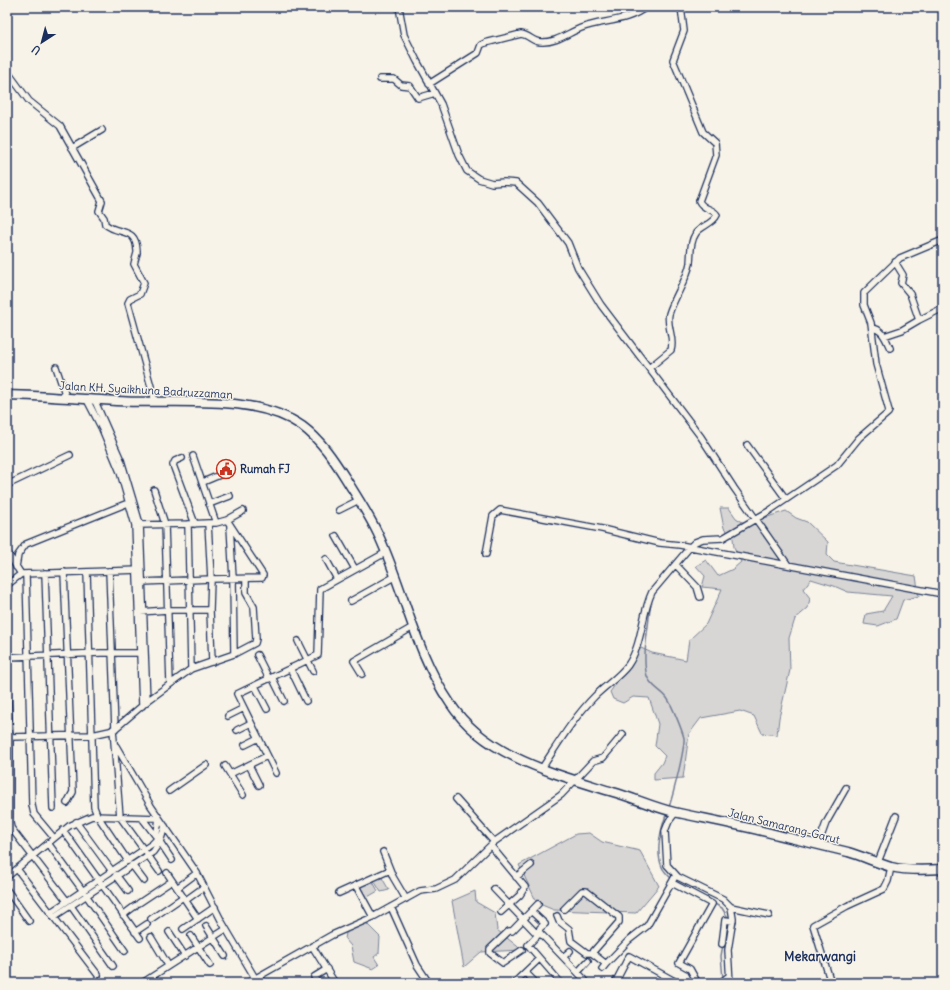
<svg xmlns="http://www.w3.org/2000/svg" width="950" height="990" font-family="Delius,sans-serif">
<rect width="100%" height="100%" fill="#f7f3e8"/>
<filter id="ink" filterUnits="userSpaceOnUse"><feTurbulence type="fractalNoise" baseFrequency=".025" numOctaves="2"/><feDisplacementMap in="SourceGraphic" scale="8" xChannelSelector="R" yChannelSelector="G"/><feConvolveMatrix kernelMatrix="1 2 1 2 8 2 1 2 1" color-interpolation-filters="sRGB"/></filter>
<g filter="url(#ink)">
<path fill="#d7d6d4" stroke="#798299" d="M720 508H729L736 518 746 524 786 511 796 518 807 522 828 542 827 555 834 562 916 576 919 596 903 600 896 619 878 626 864 624 866 614 883 611 892 596 848 592 834 586 811 579 803 589 810 598 808 608 795 619 789 638 790 670 779 718 777 735 762 733 754 716 740 711 701 718 689 734 683 778 654 780V773L662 763 665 756 655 746 658 724 649 698 633 697 623 703 613 699 610 692 641 648 652 653 686 660 689 640 706 624 722 589 702 587 705 576 696 566 706 560 718 576 733 569 741 562 734 547 733 538 724 528Z
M589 833 602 842 640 851 659 886 636 913 554 910 537 903 519 865 576 834Z
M381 876 389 890 381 892 373 879Z
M372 880 378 891 366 898 360 887Z
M475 891 476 902 495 913 497 930 522 950 481 952 464 967 452 901Z
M366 923 380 937 379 953 374 957 379 965 373 969 354 962 351 946 345 939 346 933 357 925Z"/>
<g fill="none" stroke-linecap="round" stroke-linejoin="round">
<path stroke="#727c95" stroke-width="1.5" d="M650 603C650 625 641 655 647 676 650 686 662 691 667 698 672 705 682 730 684 738 685 749 673 795 669 807
M667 812C661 829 655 850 662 867 664 872 669 876 672 879
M713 903 722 908 728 918
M725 937 729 922
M723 945 721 956 723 979"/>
<g stroke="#1b2f5e" stroke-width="8">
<path id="street" d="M399 7 404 35 417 61 441 104 459 155 467 171 479 179 492 183 504 182 516 183 538 203 568 243 578 268 601 305 701 437 734 488 788 565
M7 71 29 101 60 126 102 201 99 211 104 218 105 224C119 236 136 226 137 251
M380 79H394L401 85 410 86 418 98 435 93
M429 84 478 53 481 45 485 43 521 34C529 35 533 42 541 42 556 43 568 33 581 28 602 20 628 22 646 7
M72 148 102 130
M137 253 134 264 144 283 140 294 130 299 128 303 155 401
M919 320 943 308
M872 328C883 329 886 340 890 348
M884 336 902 330 919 320 910 294 901 283 903 275 895 262
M56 367 66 397
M649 368 671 350C675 338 666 326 669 314 674 297 688 278 690 263 691 252 690 242 696 233 702 225 713 224 717 215 713 208 703 210 699 201L716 155 715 143 703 132 673 60 684 31 681 7
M86 398 102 429 120 472 135 525 142 706
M94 399 121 460 140 524 147 701
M747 445 786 499
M193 456 216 523
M182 458 175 461 173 465 195 524
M203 482 222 474
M7 485 70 455
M154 490 165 524 170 684
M209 504 230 496
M339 510 359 500
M227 520 243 511
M188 524 208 523 211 579 262 578 263 575 227 520 216 523H208
M138 525 188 524 191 669
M230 526 233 579 234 654
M336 536 355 569
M7 552 21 574
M486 554 493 516 500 510 602 529 660 543 680 545 943 594
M326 559 337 579
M676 565 697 587 700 597
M16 567 18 555 26 544 128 503
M109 571 115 729
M64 572 73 792 67 803
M87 572 94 807 97 815 128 861
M45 573 53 808
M26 574 32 805 34 814 54 838
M7 585 21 574 140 570
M351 601 394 577
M210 610 212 662
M140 612 167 610H210L211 579 143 582
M298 641 313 671
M257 655 269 679
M7 657 101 653H143
M290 668 306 701
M362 674 354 661 413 627
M272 677 284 701
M7 684 10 737 92 735 110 731 116 728 150 699 191 669 234 654 255 643 256 639 254 607 246 593V579
M255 686 267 709
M228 716 244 708
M113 729 120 817 144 850
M237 730 251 723
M7 737H10V823L11 828 67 901
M245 745 259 738
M116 746 151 806 197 873 222 922 258 983
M249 765 259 785
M225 766 243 795
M542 768C558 744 574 717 595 696 606 685 619 677 628 665 643 643 641 615 652 592L690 547 695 542 703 539 723 538 769 511 837 465 859 438 888 413 889 411 876 364 871 323 864 305V293L900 258 943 240
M276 773 237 694 318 655 320 589 385 553
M230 774 267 756
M169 791 206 765
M456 799 494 842
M676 812 669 821 665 831 667 865 678 877 723 899 731 907 733 919 728 950 730 983
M142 818 155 835
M76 822 112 871
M63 830 140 938
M160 842 172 860
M48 843 83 891
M818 845 826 823 846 788
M491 846 525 887 520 895 501 912
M383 852 393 877 406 899
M147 854 159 871
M878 862 896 816
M132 865 144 881
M17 869 98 975
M167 873 198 919
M116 875 128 891
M7 877 69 826 92 816 159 818 156 840 152 844 51 912
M516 877 531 865
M672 883 712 904 679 963 690 969 696 980 694 983
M356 886 373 917
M177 888 197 873
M494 889 538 935 528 945 561 983
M7 890 29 921
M339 893 390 870
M86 895 125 951
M186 900 204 887
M139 903 172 881
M71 906 113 966
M391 907 417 965 429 983
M731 907 769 915
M564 909 582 891H586L619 917V922L592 953
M531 911 545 924 540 928 538 934
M123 915 135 906
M55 916 153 852 160 842 165 826
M557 916 559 921 569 929 571 941 587 953H592L606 964 629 940 647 926 676 875
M151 919 183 897
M206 926 225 956
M183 929 215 907
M135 932 147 924
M169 932 185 956
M540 933 585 980
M191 936 210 965
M151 937 168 965
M722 944 725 920 733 921
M312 946 335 983
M522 950 503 963 490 953V949L509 931H512L538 904
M563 957 570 951
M602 969 606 964
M578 972 588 961
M526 973 536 983
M515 982 539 959
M142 983 226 929
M247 983 332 935 373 917 420 891 436 889 455 880 494 842 561 795 593 761 603 758 623 734
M318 983 314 977 327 969
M615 983 629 956 678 983
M720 983 729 976
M831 983 813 925 847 906 884 889 888 881 891 867"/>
</g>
<g stroke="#1b2f5e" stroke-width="11">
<path id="secondary" d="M7 395C44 396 80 399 116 401 173 405 253 392 302 426 321 440 334 460 346 479 357 497 369 515 378 534 404 589 415 652 450 703 485 757 556 774 613 792 634 798 653 807 674 812 711 820 749 827 786 837 807 842 827 847 848 852 862 856 877 863 891 867 907 871 927 870 943 869"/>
</g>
<use href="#street" stroke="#f7f3e8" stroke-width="5.5"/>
<use href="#secondary" stroke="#f7f3e8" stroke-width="8"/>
</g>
</g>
<defs>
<g id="civic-ring" transform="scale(1)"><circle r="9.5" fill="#f7f3e8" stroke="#c8321e" stroke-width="1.5"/><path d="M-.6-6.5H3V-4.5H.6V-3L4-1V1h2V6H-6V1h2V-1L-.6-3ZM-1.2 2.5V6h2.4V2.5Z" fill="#c8321e"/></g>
</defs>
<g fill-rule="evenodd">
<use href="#civic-ring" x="226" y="469"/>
</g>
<g text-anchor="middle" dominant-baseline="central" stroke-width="3" stroke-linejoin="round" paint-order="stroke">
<g font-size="11" fill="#1b2f5e" stroke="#f7f3e8">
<text transform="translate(146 390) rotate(3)">Jalan KH. Syaikhuna Badruzzaman</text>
<text transform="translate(784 826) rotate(14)">Jalan Samarang-Garut</text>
</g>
<g font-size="11" font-weight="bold" fill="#1b2f5e" stroke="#f7f3e8" text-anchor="start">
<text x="240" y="469">Rumah FJ</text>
</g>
<g font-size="13" font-weight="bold" fill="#1b2f5e" stroke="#f7f3e8">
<text x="820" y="956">Mekarwangi</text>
</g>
</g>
<rect width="950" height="990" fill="none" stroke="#f7f3e8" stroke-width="24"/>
<rect x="12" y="12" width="926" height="966" fill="none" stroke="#1b2f5e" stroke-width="1.5" filter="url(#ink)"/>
<g transform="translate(42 42) rotate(216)" stroke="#f7f3e8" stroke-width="3" paint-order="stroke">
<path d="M0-3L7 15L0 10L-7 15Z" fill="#1b2f5e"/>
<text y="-6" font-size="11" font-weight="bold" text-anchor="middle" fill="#1b2f5e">U</text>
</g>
</svg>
